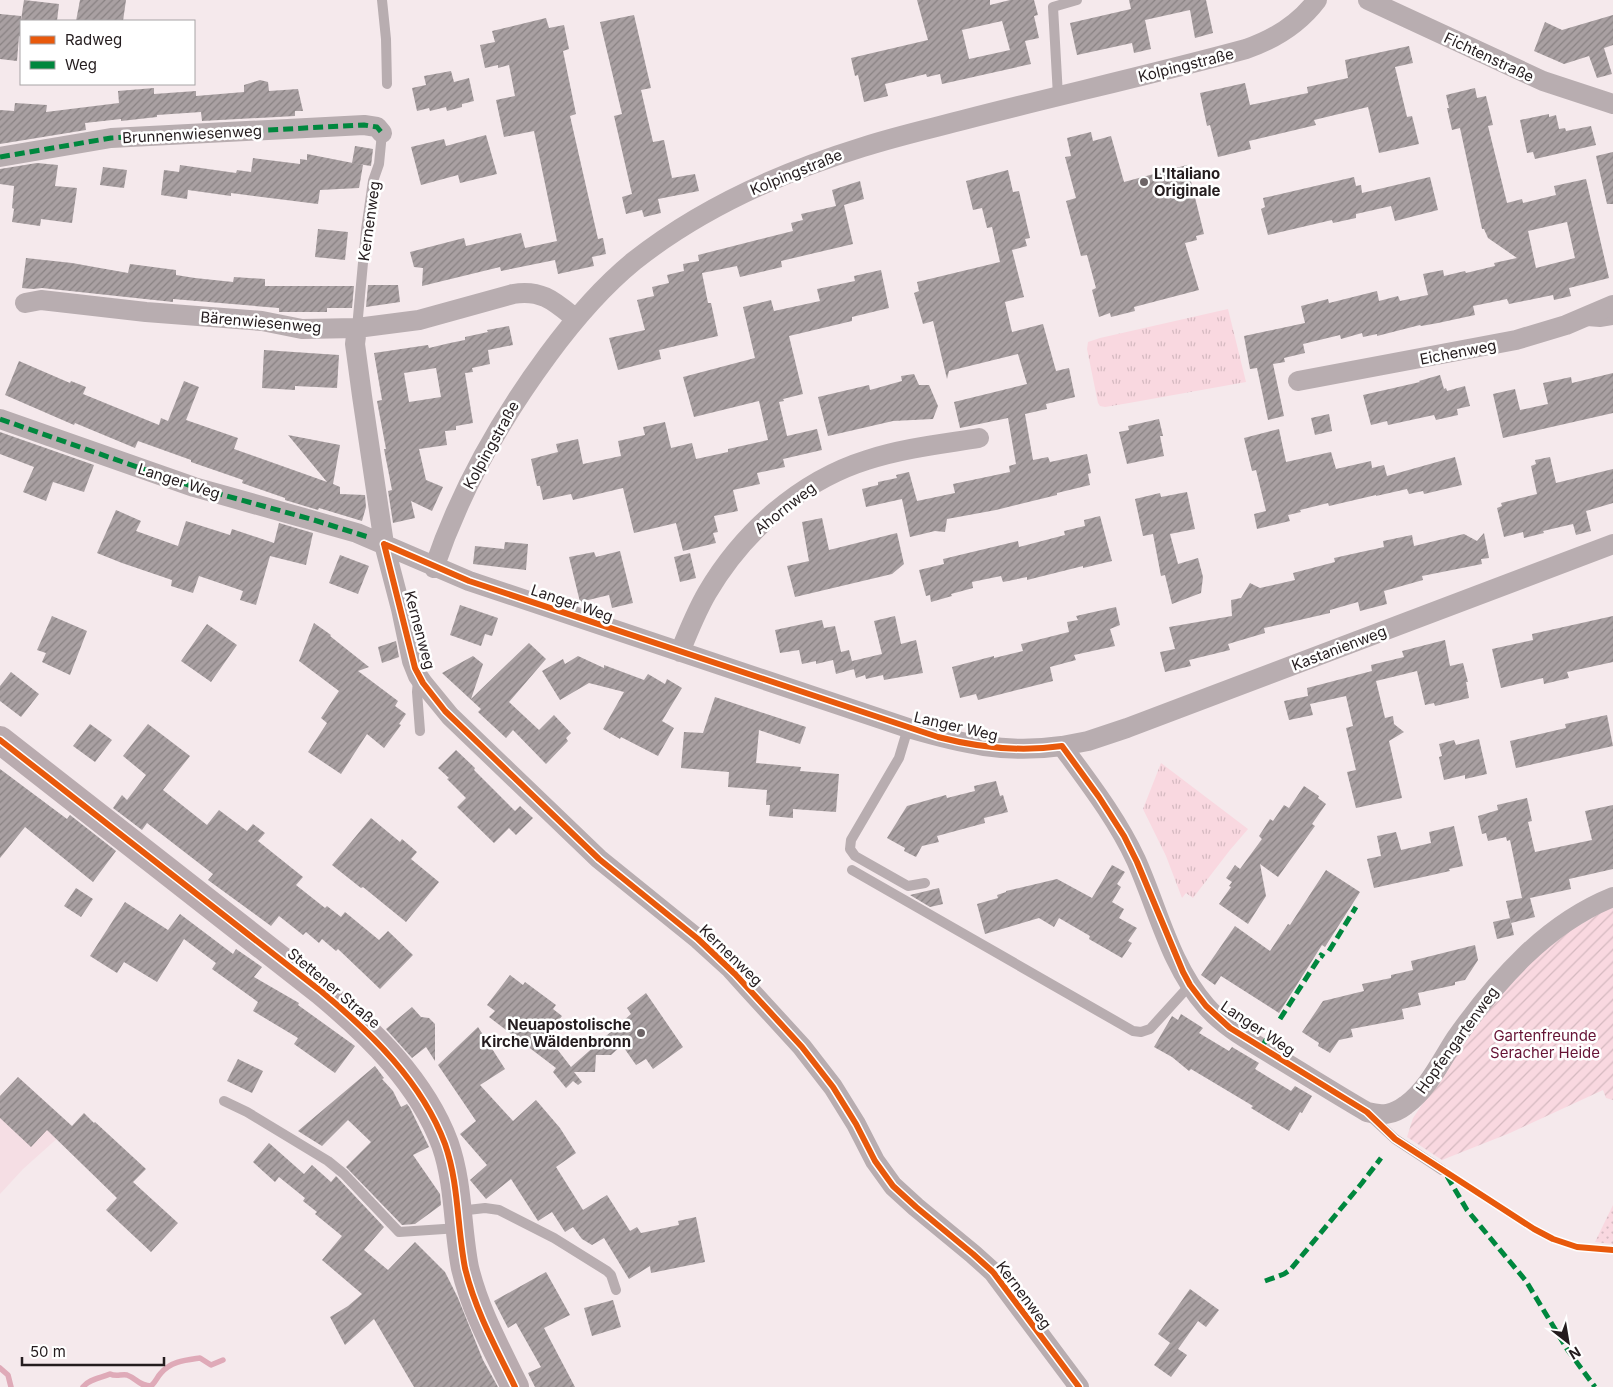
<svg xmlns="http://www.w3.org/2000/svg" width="1613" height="1387" font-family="Inter,sans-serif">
<defs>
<pattern id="grass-dots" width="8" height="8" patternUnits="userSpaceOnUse" patternTransform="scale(1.25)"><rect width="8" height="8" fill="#f9d8e0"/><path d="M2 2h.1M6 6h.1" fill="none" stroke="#d5b9c0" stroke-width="1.8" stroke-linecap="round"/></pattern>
<pattern id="park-tufts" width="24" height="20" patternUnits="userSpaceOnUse" patternTransform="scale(1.25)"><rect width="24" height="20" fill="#f9d8e0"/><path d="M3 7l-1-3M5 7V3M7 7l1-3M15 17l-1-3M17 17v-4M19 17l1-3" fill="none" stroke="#d5b9c0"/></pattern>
<pattern id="garden-furrows" width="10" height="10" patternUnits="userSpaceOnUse" patternTransform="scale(1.25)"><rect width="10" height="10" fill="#f9d8e0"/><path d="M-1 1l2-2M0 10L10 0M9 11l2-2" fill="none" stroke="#d5b9c0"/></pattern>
<pattern id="building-hatch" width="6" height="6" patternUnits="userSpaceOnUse" patternTransform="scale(1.25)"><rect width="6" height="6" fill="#a9a0a2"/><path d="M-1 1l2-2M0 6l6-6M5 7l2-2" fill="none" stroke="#898283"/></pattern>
</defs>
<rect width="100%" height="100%" fill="#f5e9ec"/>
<path fill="#f5dee4" d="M18 1077 71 1126 23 1169 0 1194V1096Z"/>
<path fill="url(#grass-dots)" d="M1613 1205V1244L1595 1242Z"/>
<path fill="url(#park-tufts)" d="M1228 309 1246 382 1129 403 1105 407 1100 406 1098 403 1087 349 1088 342 1100 338Z
M1161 763 1248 829 1230 850 1193 898 1186 893 1182 898 1166 856 1143 809Z"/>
<path fill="url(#garden-furrows)" d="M1613 906V1100L1606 1098 1603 1090 1510 1133 1442 1160 1407 1137 1413 1118 1479 1019 1534 959 1572 929Z"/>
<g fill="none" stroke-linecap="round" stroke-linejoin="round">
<path stroke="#dfaab8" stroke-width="5.5" d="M0 1368 8 1375 11 1387
M83 1387C89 1379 101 1378 110 1374 116 1377 121 1374 127 1375 136 1378 139 1386 151 1386 156 1382 157 1377 161 1373 171 1361 186 1360 200 1358L211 1365 223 1360"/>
</g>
<path fill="url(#building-hatch)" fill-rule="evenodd" d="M24 0 59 4 57 21H21V37L19 36 17 61 0 59V14L21 16V20Z
M80 0H126L123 21H76Z
M917 0H990V5L1010 0H1034L1038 15 1034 16 1039 38 1025 41 1031 64 942 84 940 74 927 77 926 74 885 84 888 96 864 102 858 75 855 76 851 58 928 40ZM1002 21 1010 50 969 59 962 30Z
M1129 0H1206L1213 33 1195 38 1190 10 1145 20 1151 49 1134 53 1132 43 1077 55 1070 23 1131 9Z
M634 15 651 88 641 90 653 142 664 140 672 178 695 174 699 191 658 199 661 213 644 217 642 210 626 214 622 197 632 194 614 116 622 114 600 22Z
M1613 15V45L1604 48 1612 74 1597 78 1589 56 1564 64 1534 51 1545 22 1562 30Z
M546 18 549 28 564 25 569 49 563 51 576 114 570 116 598 239 603 238 606 254 592 257 594 266 558 274 555 260 501 271 500 267 422 286 423 268 414 267 410 252 464 238 466 246 521 233 525 248 557 241 534 131 504 137 496 100 515 96 509 65 498 68V65L485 68 480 45 495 42 492 31Z
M1409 46 1413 63 1395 67 1407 117 1412 116 1419 144 1379 153 1368 107 1314 120 1316 125 1249 141 1251 149 1218 157 1210 125 1207 126 1200 93 1245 83 1250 105 1308 93 1307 87 1348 78 1345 60Z
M451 71 454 82 469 78 474 101 462 104V107L447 111 446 107 430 111 429 108 417 111 412 88 426 85 424 76Z
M260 80 268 82 269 91 298 89 303 111H295V116L202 121 201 112 157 115V117L121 121V119L85 123 86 130 0 144V110L14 111 15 103 47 105 46 112 119 103 118 91 154 88V94L196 91V96L244 92V85Z
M1475 88 1477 98 1486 96 1493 125 1488 126 1507 203 1522 199 1523 203 1556 195 1554 186 1586 179 1609 278 1569 288 1571 296 1554 300 1553 295 1509 304 1507 299 1473 306 1475 315 1438 323 1421 326 1420 325 1377 336V334L1363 337 1362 333 1341 339 1340 335 1303 344 1305 353 1284 358 1285 362 1273 364 1284 416 1268 420 1257 368 1250 369 1244 336 1305 323 1301 306 1328 299 1329 303 1377 291 1379 301 1398 296 1400 301 1428 295 1423 274 1443 270 1444 276 1465 271 1466 273 1495 266 1494 263 1517 258 1488 238 1484 229H1482L1460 128 1452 130 1447 108H1449L1446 95ZM1567 222 1575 258 1536 268 1528 231Z
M1549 114V117L1556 115 1559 129 1565 128 1566 131 1591 126 1596 145 1535 159 1533 152 1527 153 1520 120Z
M1091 132 1093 141 1111 136 1124 182 1187 165 1204 234 1196 236 1197 240 1185 243 1199 290 1134 307 1135 311 1111 317 1110 313 1099 317 1092 290 1096 288 1087 255 1081 256 1066 201 1076 198 1065 157 1071 156 1067 138Z
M486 135 497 174 460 183 458 175 421 185 411 147 444 139 446 146Z
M355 146 373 149 371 166 352 163Z
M1613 152V204H1607L1596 156Z
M307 154 363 165 359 188 320 190 318 204 231 193V196L188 190 187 199 161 195 164 170 179 172 180 165 236 173 237 170 251 172 253 158 300 164V159L307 160Z
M37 163 58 165 55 186 77 188 72 223 41 219 40 226 12 222 14 209 12 208 14 186 0 184V169Z
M103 167 127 170 124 188 100 185Z
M1008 170 1013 192 1019 191 1030 238 1025 239 1027 246 1012 250 1024 297 1005 302 1012 332 1043 324 1056 371 1069 368 1075 397 1046 404 1047 409 1025 414 1033 460 1048 457 1050 462 1087 454 1091 473 1088 474 1090 485 1057 493V495L996 510 947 519 945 532 935 531 910 537 902 499 866 507 862 489 878 485V482L897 478 896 475 909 472 917 501 955 493 953 484 1010 472 1009 466 1016 464 1008 418 960 428 954 402 1027 384 1018 354 949 371 947 379 933 321 923 324 914 293 919 291 917 282 1000 262 992 227 987 228 982 208 973 210 966 181Z
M1354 177 1356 186 1361 185 1362 193 1430 177 1438 210 1395 221 1391 206 1356 214V218L1333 223 1332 220 1268 235 1261 209 1265 207 1263 198Z
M860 181 864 199 844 205 853 244 781 261 782 267 740 277 737 266 702 273 708 303H711L718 336 659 350 661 359 618 370 609 338 645 330 637 300 654 296 652 287 669 283 667 275 684 271 683 264 699 261 698 255 793 231 791 223 803 220 801 214 836 206 832 190Z
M318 229 348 232 345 260 315 257Z
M26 258 72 263 128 273 130 264 176 270V275L195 278 233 282 234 277 265 279V286H354L352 308H327V312H279V308L173 299V302L42 288 33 289 22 288Z
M881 270 889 308 852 317V321L789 336 803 394 783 399 784 401 779 402 787 436 817 429 822 450 783 459 785 467 757 473 760 484 733 490 738 511 714 516 718 532 713 533 716 543 683 551 676 523 634 533 623 488 573 500 571 494 543 500 540 486H537L531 459 558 452 556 444 578 439 583 464 621 456 618 441 645 435 643 427 665 422 671 448 692 443 696 459 728 452V449L768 440 759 401 694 417 683 377 755 358 743 307 771 300 774 311 820 301 817 289 855 281 854 276Z
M368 285H398L400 302 366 307Z
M509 326 513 345 488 350 490 364 472 368 473 372 465 373 473 423 456 426V430L445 431 447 445 419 449 426 480 443 487 432 511 411 501 415 518 393 523 388 491 392 490 384 449H386L377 401 382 400 374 353 428 345 429 348 450 343 465 340V337L488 332 487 330ZM436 368 441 397 409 402 404 373Z
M264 350 339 355 337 388 295 386V390L262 388Z
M19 361 70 383 71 381 86 387 83 394 159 425 161 418 168 421 184 381 199 387 186 420 238 438 234 449 327 482 288 435 340 445 333 484 340 487V494L365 495 366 507 362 521 319 508 318 510 285 500V498L242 483 243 480 191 462V460L138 441 135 448 75 423 74 425 5 395Z
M1613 373V413L1503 438 1493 394 1515 389 1520 410 1548 404 1543 383 1571 377 1572 383Z
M914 374 919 385H929L938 406 933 419 893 421 828 436 818 397 869 385 870 390 902 381 901 376Z
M1440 375 1444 389 1446 388 1447 391 1465 386 1470 406 1457 409 1458 415 1436 420 1434 415 1388 425 1387 421 1371 425 1363 395 1420 382 1419 381Z
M1329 414 1332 431 1315 435 1311 418Z
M1159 419 1163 436H1160L1164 456 1127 464 1119 432 1129 430 1128 426Z
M1279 429 1286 462 1331 452 1336 469 1371 461 1372 468 1384 465 1387 476 1455 457 1462 485 1424 494 1423 491 1409 494 1407 489 1376 496V495L1329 506 1328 503 1300 510 1301 512 1288 515 1290 521 1257 529 1254 514 1266 511 1256 470 1252 471 1244 438Z
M0 432 94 465 84 492 53 482 46 501 23 492 34 467 0 454Z
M1550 457 1556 483 1613 469V503L1586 511 1591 531 1576 535 1573 524 1543 531 1544 533 1524 538 1523 532 1504 537 1497 508 1502 506 1501 503 1537 494 1531 466 1536 464 1535 460Z
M1187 492 1195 529 1170 534 1178 564 1198 558 1203 577 1201 593 1172 604 1165 575 1161 576 1153 534 1143 536 1135 499 1160 493 1161 497Z
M116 510 141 521 136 531 178 546 186 521 230 535 232 529 274 543 279 523 313 533 306 565 270 556 256 605 240 600 243 591 199 576 193 593 171 586 172 580 122 563 97 553Z
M1100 516 1112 561 1083 568V566L1027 580V577L1003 582 1001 576 972 582 973 588 951 594 952 596 931 602 930 595 926 596 919 570 944 564 943 559 1018 541 1019 547 1065 535 1064 531 1085 526 1084 520Z
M822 518 829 550 897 533 904 564 892 574 795 597 787 566 809 561 802 522Z
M1484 533 1489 558 1481 559 1482 564 1422 576 1423 580 1384 591 1387 604 1360 611 1358 602 1330 610V613L1264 628 1265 633 1228 644 1230 650 1189 660 1191 666 1165 672 1160 652 1175 649 1169 627 1232 616 1231 600 1241 598 1250 583 1260 588 1295 580 1293 573 1335 562 1334 558 1384 547 1383 541 1412 535 1414 546 1464 534 1477 541Z
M505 542 528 544 526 570 473 564 475 546 504 549Z
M620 551 633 603 612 608 609 595 580 602 569 557 594 552 596 557Z
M690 553 696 578 680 582 674 557Z
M340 555 369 566 358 594 329 583Z
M460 605 498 618 492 636 485 634 481 646 450 635Z
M1116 607 1120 625 1110 629 1115 646 1074 655 1076 660 1050 667 1053 681 978 700 976 694 960 698 952 667 994 656V658L1023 651 1021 644 1069 632 1067 622 1078 620 1076 616Z
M52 616 87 631 70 675 42 662 46 653 37 650Z
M895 616 901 644 916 640 923 673 884 680 883 675 866 679 865 675 856 678 852 661 882 654 874 621Z
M1613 616V662L1567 672 1569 678 1544 684 1543 678 1501 688 1492 649 1533 640 1532 634Z
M822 620 824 628 835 626 841 652 849 650 854 669 836 674 833 660 816 664V661L802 664 799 650 780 653 775 630Z
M314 623 331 635 330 636 369 667 358 671 398 701 395 706 406 714 399 724 401 725 384 748 367 734 341 774 308 752 327 723 321 718 339 691 299 661Z
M207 624 237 645 211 682 181 661Z
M1445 640 1450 666 1463 663 1468 682H1466L1469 698 1435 706 1434 703 1425 705 1417 671 1376 681 1385 718 1393 716 1394 724 1404 732 1389 741 1402 798 1356 808 1347 772 1356 770 1346 728 1353 726 1346 696 1310 704 1313 715 1289 720 1284 701 1308 696 1307 688 1372 671 1371 665 1404 657 1402 651Z
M396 641 399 657 382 663 378 647Z
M529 643 546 659 509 702 539 730 554 715 571 733 566 738 568 741 546 764 513 730 506 738 478 712 481 709 442 673 473 656 483 664 471 699Z
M578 656 604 668V665L644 680 648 674 665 684 667 679 682 688 662 721 674 728 658 756 621 737 620 739 603 729 624 692 589 683 560 700 542 671 563 659 565 664Z
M11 672 39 694 21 717 0 701V686Z
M715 697 806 727 800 744 759 730 756 763 801 767 800 771 839 774 836 812 793 809V818L769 816 770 805H766L767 790 728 787 729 772 681 768 684 732 703 733Z
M1607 715 1613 746 1516 768 1510 741 1566 728 1565 724Z
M90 724 112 740 95 762 73 746Z
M148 724 190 756 163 790 207 825 219 810 247 831 253 824 265 833 258 841 303 877 296 885 325 908 327 906 341 917 345 912 379 940 388 931 413 955 380 989 338 949 336 951 322 939 319 943 306 932 303 935 279 916 271 926 208 880 213 874 147 823 142 830 113 808 122 795 127 800 146 775 123 756Z
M1479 739 1487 774 1465 779V775L1444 780 1439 757 1442 756 1439 744 1454 740 1456 745Z
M456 750 475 768 474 770 515 811 520 806 533 818 516 835 509 828 494 843 457 807 466 798 447 779 449 778 438 768Z
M0 769 67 819 70 815 116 851 93 882 25 827 0 858Z
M996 781 1000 796 1003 795 1008 812 984 818 985 823 937 836 939 842 922 846 916 857 904 851 905 848 887 838 907 806 946 795 947 798 975 791 974 786Z
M1304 786 1319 796 1318 798 1326 804 1312 824 1315 826 1278 877 1260 864 1266 896 1248 924 1219 904 1231 887 1229 886 1232 882 1226 878 1235 865 1240 869 1262 839 1259 836 1270 819 1273 821 1284 805 1289 808Z
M1527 798 1532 821 1528 822 1535 852 1592 840 1585 811 1613 805V869L1569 879 1571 889 1530 898 1535 917 1511 923 1506 901 1522 898 1510 840 1507 841 1506 837 1488 841 1486 833 1482 834 1478 816 1498 810 1497 805Z
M371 818 400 842 402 839 417 852 411 859 439 882 406 922 363 887 361 888 332 865Z
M1454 826 1463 866 1449 869 1450 871 1374 888 1367 859 1381 856 1377 836 1396 832 1401 850 1431 843 1429 832Z
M1112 865 1125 872 1117 884 1121 887 1112 902 1124 909 1119 918 1137 928 1128 941 1132 943 1122 958 1089 939 1090 936 1059 918 1054 927 1039 918 985 934 977 904 998 898 997 895 1006 892V891L1057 879 1092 898Z
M1326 870 1360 892 1325 947 1322 945 1279 1013 1221 976 1215 985 1201 975 1235 926 1270 951 1288 924 1290 925Z
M76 888 93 899 81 917 64 906Z
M939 888 943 904 930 907 910 895Z
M125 902 168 930 180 914 233 954 236 949 262 967 254 977 299 1003 298 1005 355 1046 335 1073 294 1044 298 1038 253 1011 258 1002 212 969 216 963 184 939 157 982 124 962 117 973 90 956Z
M1510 918 1514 935 1497 939 1493 922Z
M1475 945 1478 960 1465 980 1455 982V985L1418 993 1421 1005 1402 1009 1404 1019 1351 1029 1353 1037 1339 1040 1330 1053 1318 1046 1319 1043 1302 1032 1323 1001 1364 991 1362 984 1391 978V975L1413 970 1411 961Z
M510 975 523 985 525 982 556 1005 553 1009 562 1016 547 1036 571 1067 631 1014 627 1008 646 993 683 1047 653 1069 646 1059 636 1065 622 1045 611 1055H596L595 1072H574L582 1082 578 1085 573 1081 566 1088 553 1072 556 1068 489 1017 495 1011 487 1005Z
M412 1007 421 1017 429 1018 435 1024V1061L426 1047 412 1058 386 1029Z
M1181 1014 1203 1028 1199 1033 1229 1051 1232 1047 1259 1063 1255 1069 1291 1091 1295 1086 1312 1096 1302 1113 1300 1112 1289 1131 1251 1108 1253 1106 1191 1069 1189 1071 1172 1057 1154 1047 1172 1016 1178 1020Z
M478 1027 505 1069 480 1085 513 1121 536 1100 560 1128 576 1153 556 1167 583 1210 607 1195 630 1231 637 1227 641 1233 679 1225 678 1221 696 1217 705 1262 651 1273 650 1266 629 1279 604 1238 592 1245 582 1239 573 1227 565 1232 552 1212 538 1221 511 1179 486 1199 470 1180 487 1165 460 1134 476 1121 438 1065Z
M238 1059 263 1071 252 1093 227 1081Z
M375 1066 384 1078 382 1079 393 1091 401 1107 407 1104 410 1108 429 1147 413 1155 440 1194 441 1205 415 1224 402 1225 346 1167 371 1142 348 1120 322 1146 298 1131Z
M18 1077 72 1126 84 1113 94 1123 95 1122 146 1169 133 1182 178 1223 151 1252 106 1210 117 1198 47 1130 31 1147 0 1118V1096Z
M269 1143 304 1174 312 1165 331 1182 336 1176 384 1227 364 1250 388 1270 415 1242 445 1272 458 1298 483 1360 498 1387H414L374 1319 345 1345 330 1317 348 1306 362 1294 322 1260 342 1236 315 1214 317 1212 303 1201 305 1198 279 1177 275 1182 253 1162Z
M546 1272 570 1315 544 1328 575 1387H535L528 1373 541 1367 516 1323 508 1328 494 1301Z
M1190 1289 1219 1310 1206 1327 1198 1321 1178 1349 1187 1355 1171 1377 1154 1365 1170 1343 1173 1345 1158 1334Z
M613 1300 621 1327 592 1336 584 1308Z"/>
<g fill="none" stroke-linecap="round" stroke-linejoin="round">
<path stroke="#b8adb0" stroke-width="10" d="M382 0 386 39 387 84
M1058 96 1053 7 1077 0
M1587 321 1600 322 1613 320
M357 328 366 230 373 181 379 164 382 133
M418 680 417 692 420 731
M908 728 899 758 851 840 850 849 855 856 908 886 925 883
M852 870 1133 1031 1141 1032 1150 1029 1190 985
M224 1101 247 1112 328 1161 344 1174 399 1232 459 1228
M1369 1115 1395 1139 1442 1170
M459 1211 485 1208 499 1210 554 1238 607 1271 611 1275 616 1290"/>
<path stroke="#b8adb0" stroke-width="20" d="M1368 0 1543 81 1613 104
M0 157 111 138 364 125 377 127 382 133
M25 303 41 300 146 312 262 321 302 329 357 328 419 320 513 294C542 289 555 302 576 319
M357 328 355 344 362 396 384 544 401 609 412 661 418 676 423 683 450 716 599 859 698 939 730 968 748 988 802 1047 833 1087 856 1124 875 1161 893 1186 916 1207 973 1254 993 1272 1079 1387
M1298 381 1516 340 1566 325 1613 305
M0 419 194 487 357 533 469 581 908 728C963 744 1005 754 1062 746 1089 783 1117 819 1136 860 1158 909 1170 965 1206 1006 1225 1028 1252 1042 1276 1057 1306 1075 1336 1094 1367 1112 1382 1116 1393 1115 1406 1105 1428 1089 1441 1061 1456 1038 1497 980 1546 924 1613 897
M434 568C460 491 500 420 548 355 573 321 601 288 634 261 701 208 782 172 863 147 897 136 933 128 967 119 1060 95 1154 74 1246 49 1275 39 1299 24 1317 0
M680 652C688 632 696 612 707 593 743 532 800 481 867 460 904 448 942 444 979 438
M1062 746 1088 741 1127 728 1613 544"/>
<path stroke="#b9abaf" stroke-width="28" d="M0 740 322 992C371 1033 422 1082 445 1144 459 1184 457 1227 465 1268 475 1310 496 1348 515 1387"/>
<path stroke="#00873e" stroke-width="5" stroke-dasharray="10 5" stroke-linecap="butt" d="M0 157 111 138 364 125 377 127 382 133
M0 419 194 487 314 520 368 537
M1329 951 1356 907
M1280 1019 1321 955 1324 957
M1261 1048 1270 1034
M1447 1176 1467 1210 1526 1281 1567 1349 1595 1387
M1265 1281 1284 1274 1290 1270 1362 1183 1381 1158"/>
<g stroke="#fff" stroke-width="9">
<path id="cycleway" d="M384 544 469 581 938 737C980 748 1020 752 1062 746L1099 797 1124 836 1137 862 1183 972 1190 985 1206 1006 1230 1028 1367 1112 1395 1139 1534 1229 1553 1239 1577 1247 1613 1250
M384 544 415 668 423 683 445 711 599 859 698 939 735 974 802 1047 833 1087 856 1124 875 1161 893 1186 916 1207 973 1254 993 1272 1079 1387
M0 740 322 992C371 1033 422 1082 445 1144 459 1184 457 1227 465 1268 475 1310 496 1348 515 1387"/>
</g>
<use href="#cycleway" stroke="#e8590c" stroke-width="6"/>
</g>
<g fill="#6d6466" stroke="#fff" stroke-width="2">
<circle cx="1144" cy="182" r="5"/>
<circle cx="641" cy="1033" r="5"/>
</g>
<g text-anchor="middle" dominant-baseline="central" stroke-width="5" stroke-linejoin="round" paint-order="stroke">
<g font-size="15" fill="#241c1e" stroke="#fff">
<text transform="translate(1489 57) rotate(25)">Fichtenstraße</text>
<text transform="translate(1186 65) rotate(-14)">Kolpingstraße</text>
<text transform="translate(192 134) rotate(-3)">Brunnenwiesenweg</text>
<text transform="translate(796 172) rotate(-22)">Kolpingstraße</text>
<text transform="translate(369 221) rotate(-82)">Kernenweg</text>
<text transform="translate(261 322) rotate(5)">Bärenwiesenweg</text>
<text transform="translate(1458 352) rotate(-11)">Eichenweg</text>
<text transform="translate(491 445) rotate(-61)">Kolpingstraße</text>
<text transform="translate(179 481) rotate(18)">Langer Weg</text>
<text transform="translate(785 508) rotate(-38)">Ahornweg</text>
<text transform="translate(572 603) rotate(19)">Langer Weg</text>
<text transform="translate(420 630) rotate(75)">Kernenweg</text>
<text transform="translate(1339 648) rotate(-21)">Kastanienweg</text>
<text transform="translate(956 726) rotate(13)">Langer Weg</text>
<text transform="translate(731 955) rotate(44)">Kernenweg</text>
<text transform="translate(334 988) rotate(40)">Stettener Straße</text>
<text transform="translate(1258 1028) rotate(34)">Langer Weg</text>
<text transform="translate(1457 1040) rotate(-54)">Hopfengartenweg</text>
<text transform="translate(1024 1295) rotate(53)">Kernenweg</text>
</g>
<g font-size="15" font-weight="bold" fill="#241c1e" stroke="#fff" text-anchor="start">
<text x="1154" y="173">L'Italiano<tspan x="1154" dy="17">Originale</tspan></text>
<text x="631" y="1024" text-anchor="end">Neuapostolische<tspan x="631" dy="17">Kirche Wäldenbronn</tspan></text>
</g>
<g font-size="15" fill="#661335" stroke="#fff">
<text x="1545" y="1035">Gartenfreunde<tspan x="1545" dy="17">Seracher Heide</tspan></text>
</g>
</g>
<rect x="20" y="20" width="175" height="65" fill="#ffffff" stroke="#a7a4a5"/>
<rect x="30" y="36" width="25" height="8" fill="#e8590c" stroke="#a7a4a5"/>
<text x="65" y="45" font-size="15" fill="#241c1e">Radweg</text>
<rect x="30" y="61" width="25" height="8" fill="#00873e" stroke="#a7a4a5"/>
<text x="65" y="70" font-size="15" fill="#241c1e">Weg</text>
<g transform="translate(1568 1342) rotate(149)" stroke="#ffffff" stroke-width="4" paint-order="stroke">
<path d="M0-4L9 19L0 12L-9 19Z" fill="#241c1e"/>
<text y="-8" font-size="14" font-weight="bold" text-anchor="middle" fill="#241c1e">N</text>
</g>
<path d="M22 1357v8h142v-8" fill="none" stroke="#241c1e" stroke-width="2.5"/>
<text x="30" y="1357" font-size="15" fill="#241c1e" stroke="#ffffff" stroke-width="4" paint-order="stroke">50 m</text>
</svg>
